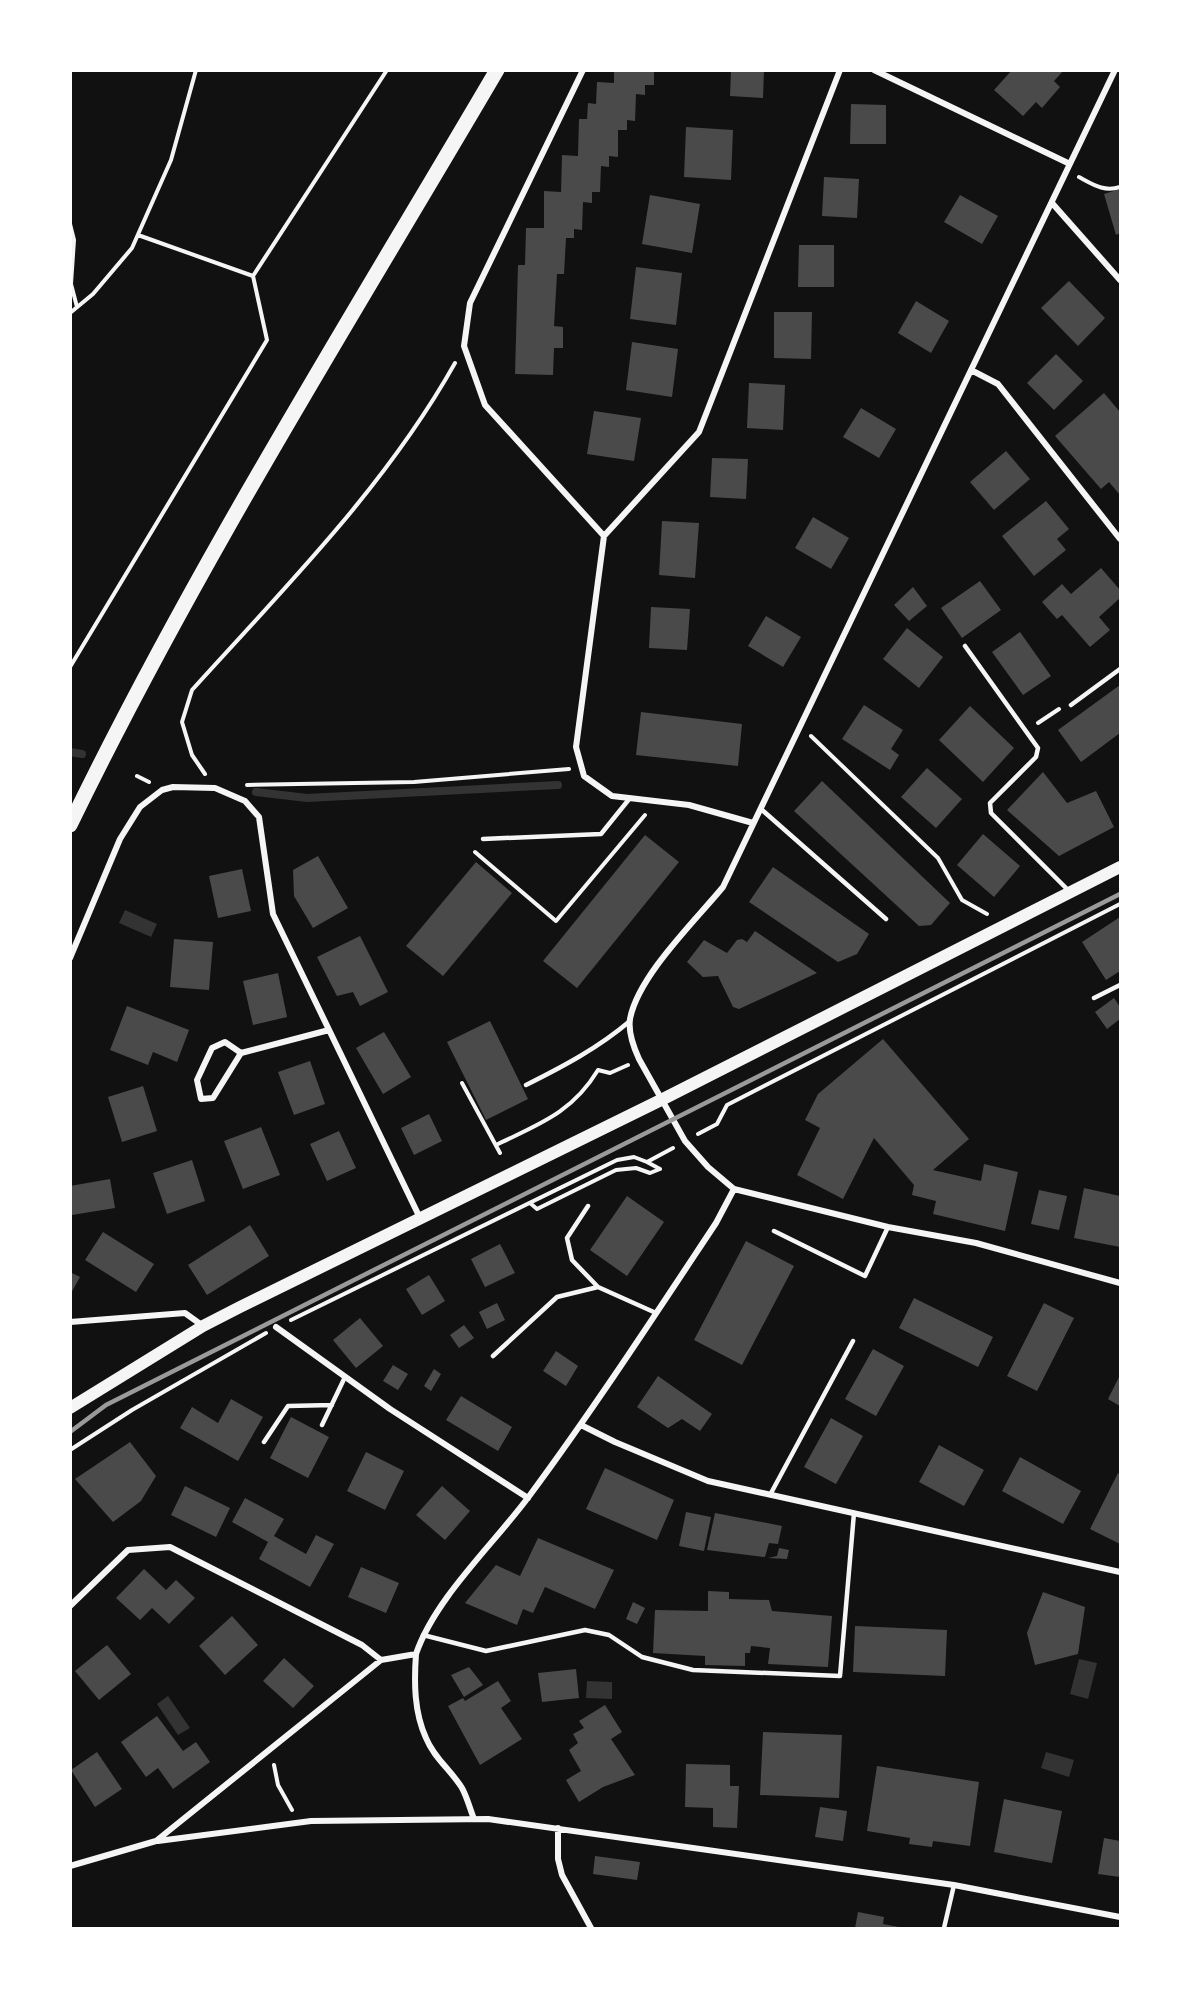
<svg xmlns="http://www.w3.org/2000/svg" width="1191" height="1999" font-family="Arial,sans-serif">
<rect width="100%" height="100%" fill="#111"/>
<path fill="#333" d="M125 910 157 924 151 937 119 923Z
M1079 1659 1097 1663 1088 1699 1070 1694Z
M587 1681 612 1682V1699L586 1698Z
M168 1696 190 1728 178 1735 157 1704Z
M1046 1752 1074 1760 1069 1777 1041 1768Z"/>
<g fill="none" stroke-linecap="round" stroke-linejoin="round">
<path stroke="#333" stroke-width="8" d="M70 752 82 754
M256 792 307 798 558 785"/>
</g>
<path fill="#4a4a4a" d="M614 70H654V85H645V95L636 94 635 121 627 120V130H618V157L609 156V167L601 166 600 192H592V203L583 202 582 230 574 229V238H566L564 274H557L554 326 563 327V348H554L553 375 515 374 518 265H525L526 228H544V191L561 192 562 155 578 156 579 119H587L588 103 596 104 597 82 614 83Z
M731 70H764L763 98 730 96Z
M1012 70H1064L1054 81 1060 87 1042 108 1036 102 1023 116 994 90Z
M851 104 886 105V144H850Z
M686 127 733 130 731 180 684 177Z
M824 177 859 179 857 218 822 216Z
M1120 189V233L1116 235 1104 194Z
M650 195 700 204 692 253 642 244Z
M960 195 998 216 982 244 944 222Z
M799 245H834V287H798Z
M636 267 682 273 676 325 630 319Z
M1069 281 1105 318 1078 346 1041 308Z
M916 301 949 321 931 353 898 333Z
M774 312H812L811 359 774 358Z
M632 342 678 349 672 397 626 390Z
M1056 354 1083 381 1054 410 1027 383Z
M749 383 785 385 783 430 747 428Z
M1104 393 1120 412V495L1109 482 1101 489 1055 436Z
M861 408 896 429 879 458 843 437Z
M594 411 641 418 634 461 587 454Z
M1006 451 1030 479 994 510 970 482Z
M712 458 748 459 746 499 710 497Z
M1046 501 1069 529 1057 539 1066 550 1034 576 1002 536Z
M813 517 849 538 831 569 795 548Z
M662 521 699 523 695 578 659 575Z
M1101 568 1120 590V598L1099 617 1110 630 1090 647 1062 615 1057 619 1042 602 1062 584 1071 594Z
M980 581 1001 610 962 638 941 608Z
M913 587 927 606 909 621 894 605Z
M651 607 690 609 687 650 649 648Z
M766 616 801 637 783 667 748 646Z
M907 628 943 657 919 688 883 659Z
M1020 632 1051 676 1023 695 992 652Z
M1120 685V733L1081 762 1058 730Z
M864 705 903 730 891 749 899 755 890 770 842 739Z
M970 706 1014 748 983 782 939 740Z
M641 712 742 724 738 766 636 755Z
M927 768 962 799 936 828 901 797Z
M1043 772 1067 803 1096 791 1114 827 1059 856 1007 810Z
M822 781 950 903 931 925 919 926 794 811Z
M983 834 1020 866 994 897 957 865Z
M645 835 679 862 577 988 543 961Z
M318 856 348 908 313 928 294 896 293 870Z
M476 862 512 893 443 976 406 946Z
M773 867 869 934 857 954 838 962 749 902Z
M242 869 251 911 218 918 209 876Z
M1120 917V971L1106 980 1082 942Z
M755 931 817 973 739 1009 733 1007 718 976 703 977 687 962 704 940 727 953 737 940 742 939 747 942Z
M360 936 388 992 360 1006 353 992 337 996 317 957Z
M174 939 213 942 209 990 170 987Z
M278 973 287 1017 253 1025 243 981Z
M1114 998 1120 1007V1019L1107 1029 1095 1012Z
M127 1006 189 1030 177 1062 153 1052 148 1065 110 1050Z
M490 1021 528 1099 486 1120 447 1042Z
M384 1032 411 1077 383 1094 356 1048Z
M883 1039 969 1139 933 1170 981 1181 984 1164 1018 1172 1005 1231 933 1214 936 1201 912 1195 914 1185 874 1138 843 1199 797 1175 820 1128 805 1120 818 1094Z
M310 1061 325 1104 294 1115 278 1072Z
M143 1086 157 1131 122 1142 108 1097Z
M429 1114 442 1141 414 1155 401 1128Z
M261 1127 280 1175 243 1189 224 1141Z
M339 1131 356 1168 327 1181 310 1144Z
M192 1160 205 1201 167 1214 153 1173Z
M110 1179 115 1208 72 1215 70 1186Z
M1084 1188 1120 1196V1247L1074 1238Z
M1039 1190 1067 1196 1059 1230 1031 1224Z
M627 1196 664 1222 627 1276 590 1250Z
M250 1225 269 1256 207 1295 188 1265Z
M103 1232 154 1264 136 1292 85 1260Z
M746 1241 794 1266 742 1365 694 1340Z
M500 1244 515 1273 485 1287 471 1259Z
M70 1272 80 1277 70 1295Z
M429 1275 445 1301 422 1315 406 1289Z
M914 1298 993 1337 978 1367 899 1328Z
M497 1303 505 1320 487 1329 479 1312Z
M1044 1303 1074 1318 1037 1391 1007 1376Z
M360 1318 383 1346 356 1368 333 1340Z
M464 1325 474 1338 459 1348 450 1335Z
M873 1349 904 1366 876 1416 845 1399Z
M556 1351 578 1366 566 1386 543 1371Z
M393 1365 408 1374 398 1390 383 1381Z
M434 1369 441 1374 431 1391 424 1386Z
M1120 1375V1406L1108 1399Z
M658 1376 712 1414 700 1431 682 1419 668 1428 637 1407Z
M461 1396 512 1427 498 1451 446 1420Z
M231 1399 263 1417 238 1461 180 1428 192 1407 218 1423Z
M291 1417 329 1437 308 1478 270 1458Z
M831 1418 863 1436 836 1484 804 1467Z
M130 1442 156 1476 141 1501 113 1522 75 1479Z
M939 1445 984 1470 964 1506 919 1482Z
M366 1452 404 1471 385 1510 347 1491Z
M1020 1457 1081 1491 1063 1524 1002 1491Z
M605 1468 674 1500 657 1540 586 1509Z
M1118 1473 1120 1475V1544L1090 1529Z
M185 1486 230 1508 216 1537 171 1515Z
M442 1486 470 1511 445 1540 416 1515Z
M245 1498 284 1519 274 1536 306 1554 316 1535 334 1544 310 1587 259 1559 268 1542 232 1522Z
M686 1512 711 1517 704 1551 679 1546Z
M715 1513 782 1526 778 1544 769 1543 765 1557 707 1550Z
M538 1538 614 1570 595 1609 545 1587 533 1613 523 1609 517 1625 465 1603 496 1565 520 1576Z
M779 1548 789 1550 787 1559 768 1558 777 1556Z
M361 1567 399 1583 386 1613 348 1597Z
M144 1569 166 1590 176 1580 195 1598 169 1624 152 1608 140 1620 116 1598Z
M708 1591 729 1592V1599L769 1600 772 1611 832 1616 828 1667 768 1664 770 1648 751 1646 750 1653H745V1666L705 1665V1656L653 1653 655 1610 708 1611Z
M1043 1592 1085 1607 1078 1654 1035 1665 1027 1633Z
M633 1602 645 1608 637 1624 626 1619Z
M232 1616 258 1645 225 1675 199 1646Z
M855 1626 947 1630 945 1676 853 1672Z
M107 1645 131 1674 99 1700 75 1671Z
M284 1658 314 1686 293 1708 263 1681Z
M469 1667 483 1685 464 1697 451 1675Z
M576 1669 579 1698 542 1702 538 1673Z
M498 1681 511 1701 501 1708 522 1739 480 1765 448 1706 463 1698 465 1701Z
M605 1705 622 1732 611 1739 635 1775 603 1787 579 1802 566 1780 581 1771 569 1750 578 1743 573 1734 584 1728 579 1721Z
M157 1716 183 1751 196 1742 210 1762 173 1789 158 1768 146 1777 121 1742Z
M763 1732 842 1735 839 1798 760 1795Z
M97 1752 122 1789 95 1807 71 1770Z
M686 1764 730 1765V1786H739L737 1828 713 1827V1808L685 1807Z
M877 1766 979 1782 970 1846 933 1841 932 1847 909 1844 910 1838 867 1831Z
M1004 1799 1062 1811 1052 1863 994 1852Z
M820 1807 847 1811 843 1841 815 1837Z
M1104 1838 1120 1841V1877L1098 1874Z
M595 1856 640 1862 637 1880 593 1874Z
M858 1912 884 1917 883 1924 904 1928H855Z"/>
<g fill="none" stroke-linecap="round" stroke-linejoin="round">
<path stroke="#f5f5f5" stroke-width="4" d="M1079 177C1094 185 1104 192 1120 187
M70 224 74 240 71 284 77 307
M138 235 253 276 387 70
M70 313 93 294 132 248 171 160 196 70
M70 667 267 340 253 276
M1038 723 1059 709
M811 736 938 858 962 900 987 914
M205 774 192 755 182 722 192 690C286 586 386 486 455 363
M137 776 149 782
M247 785 414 782 569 769
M475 852 556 921 645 815
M462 1083 500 1153
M698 1134 717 1124 727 1105 1120 904
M496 1145C539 1124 572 1113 598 1070L610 1073 628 1065
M647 1162 660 1169
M530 1203 537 1209 616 1170 636 1168 650 1173 660 1169
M291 1320 617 1160 634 1157 647 1162 673 1148
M70 1450 132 1410 266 1333
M274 1765 278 1785 292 1810"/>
<path stroke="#f5f5f5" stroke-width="4.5" d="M965 646 1038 748 1036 757 990 803 991 813 1070 892
M1071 705 1120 669
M761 809 886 919
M483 839 601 834 630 798
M1094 998 1120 985
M526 1085C564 1066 598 1048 630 1021
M588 1206 567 1238 572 1260 598 1287
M774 1231 865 1276 888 1227
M493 1356 557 1297 598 1287 656 1313
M322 1425 345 1377
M264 1442 288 1406 332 1405
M770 1495 853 1341
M423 1635 486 1651 585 1630 609 1635 642 1657 693 1670 840 1676 854 1513
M944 1928 954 1885"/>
<path stroke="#f5f5f5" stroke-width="6" d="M583 70 470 303 464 346 485 405 604 536
M874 70 1070 164
M1115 70 723 887C695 921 638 976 630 1019 628 1032 634 1048 639 1059L685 1141 708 1167 734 1189 888 1227 976 1243 1120 1283
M1052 203 1120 280
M971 370 998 384 1120 539
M753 823 689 805 612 796 584 776 576 747 604 536 699 432 840 70
M70 958 120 839 140 807 162 790 173 787 215 788 245 801 259 817 273 914 420 1218
M241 1053 225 1042 212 1048 197 1080 201 1099 213 1098 241 1053 329 1030
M70 1322 185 1313 203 1326
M276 1327 390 1409 528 1498
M581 1425 615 1442 708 1481 1120 1572
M70 1606 128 1550 170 1547 362 1645 381 1660
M416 1654C414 1682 414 1712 426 1738 434 1758 451 1770 462 1788 467 1797 470 1809 474 1819
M558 1828V1859L562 1875 591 1928
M158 1841 311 1821 488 1819 954 1885 1120 1917
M70 1866 156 1841 381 1660 416 1654C435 1598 494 1544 530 1495 595 1407 655 1315 716 1223L734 1189"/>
<path stroke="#f5f5f5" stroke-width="12" d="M70 1408 203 1326 240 1307 663 1099 1120 867"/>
<path stroke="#f5f5f5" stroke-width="15" d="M70 825C196 565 351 319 497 70"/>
<path stroke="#9a9a9a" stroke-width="4.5" d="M70 1432 106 1405 1120 894"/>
</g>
<rect width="1191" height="1999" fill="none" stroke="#ffffff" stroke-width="144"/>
</svg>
